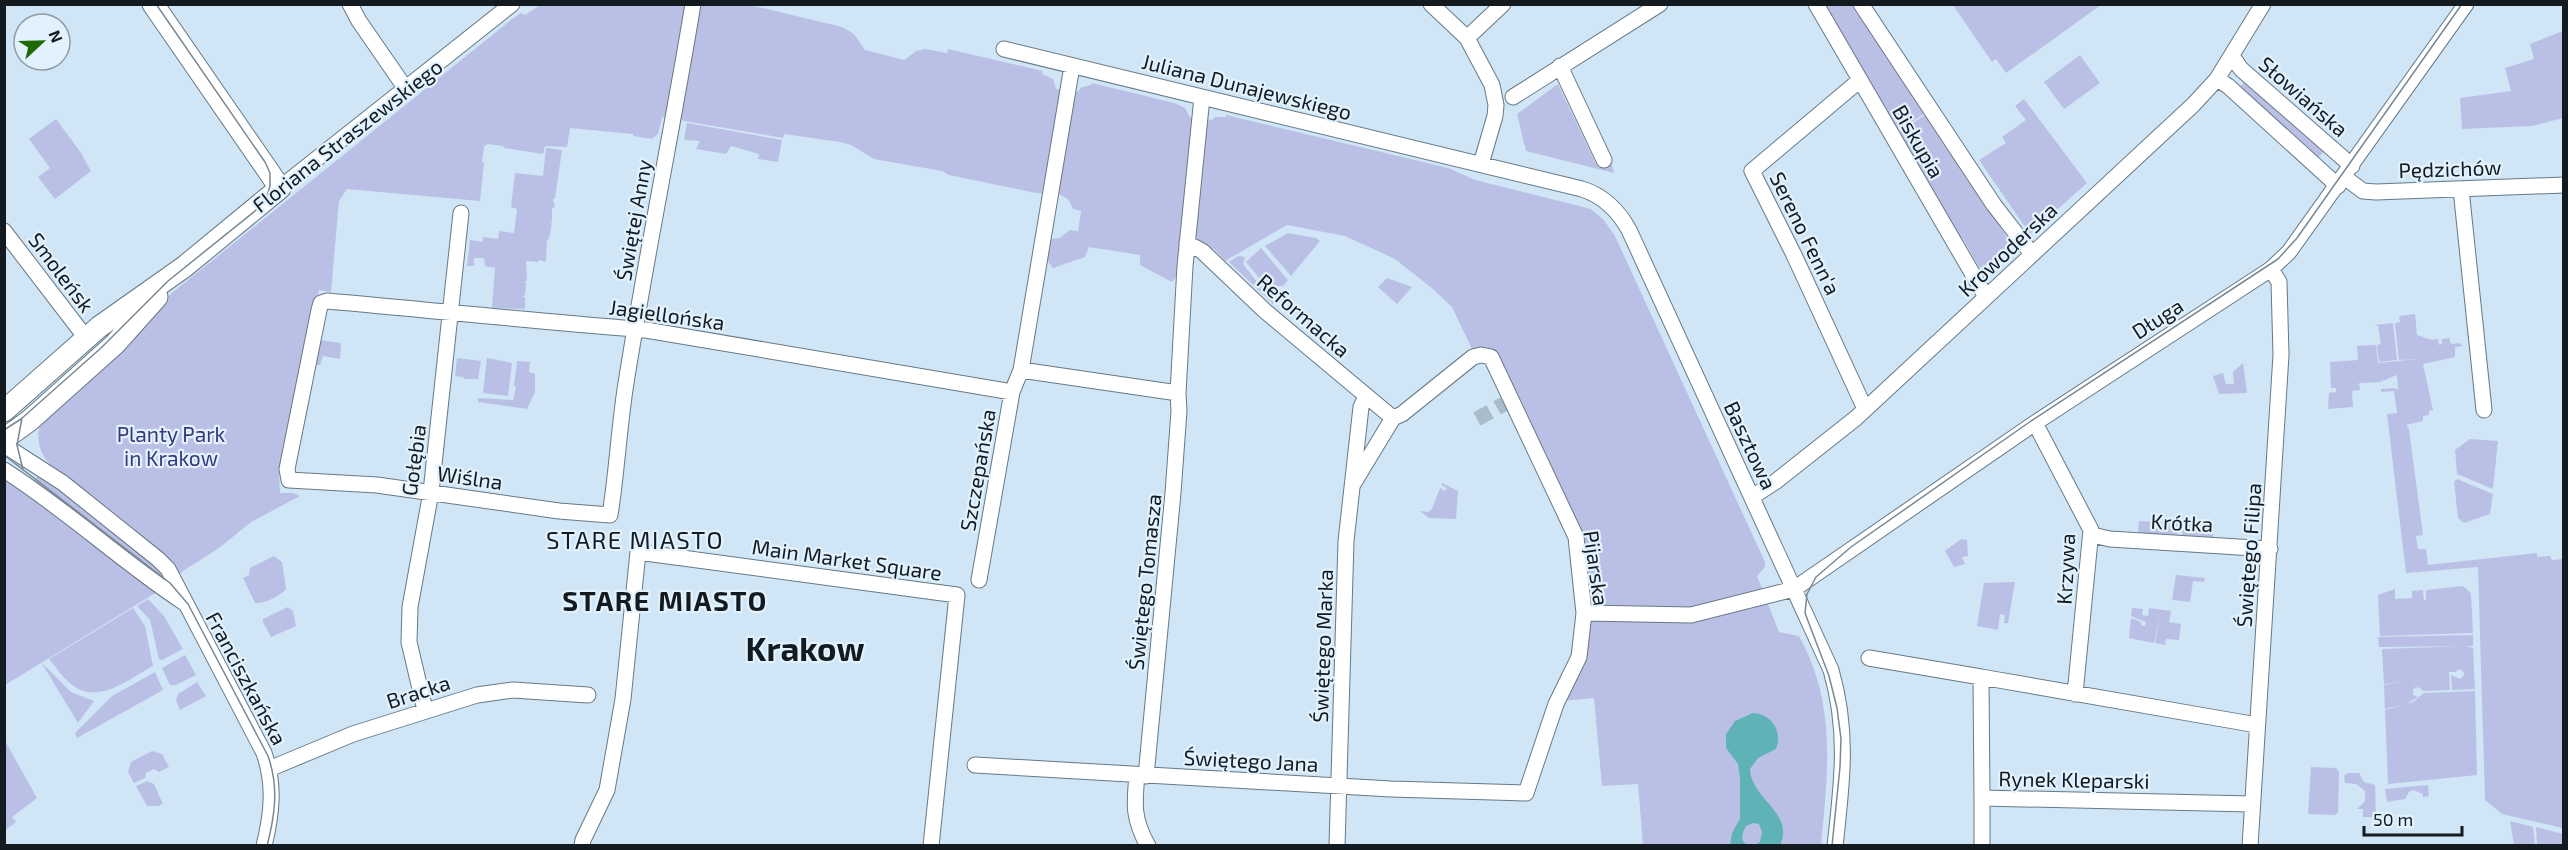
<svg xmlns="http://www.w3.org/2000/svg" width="2568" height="850" font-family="'Exo 2',sans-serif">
<rect width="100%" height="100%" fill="#d0e5f5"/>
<path fill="#bac0e5" d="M542 4 750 5 842 27 854 34 865 50 904 60 916 51 925 49 947 53 948 49 1043 71 1042 74 1053 79 1056 89 1077 92 1082 87 1091 85 1092 83 1174 103 1185 108 1190 117 1212 120 1215 117H1226V115L1448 168 1475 180 1591 209 1604 220 1615 236 1765 562V567L1757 576 1779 632 1799 636C1837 705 1828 771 1821 845H1643L1638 784 1602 786 1594 698 1561 701 1587 626 1593 619C1593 566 1575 530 1556 482 1537 438 1517 395 1497 351L1481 347 1472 349 1452 307 1433 289 1395 259 1345 236 1287 225 1225 261 1214 249 1179 246 1177 276 1172 282 1140 265V255L1089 247 1085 257 1053 268 1047 260 1051 239 1060 238 1070 230 1078 231 1081 211 1073 209 1068 199 1059 194 1036 193 949 175 942 171 874 159 851 145 840 142 784 134 783 138 662 117 658 134 652 139 633 136V134L570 128 567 147 545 146 543 154 504 148 503 146 488 144 484 146 482 162 484 163 480 201 347 189 339 201 331 292 319 290 279 474 280 493H293L300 496 251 522 219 548 186 569 157 592 5 685 4 476 26 490 49 463C38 451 36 436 41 421L157 305 511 20 521 13 525 15Z
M1823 5H1855L1927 112 1902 128 1895 127Z
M1953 5H2101L2006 73 1996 59 1992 62Z
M2563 31V118L2532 126 2462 129 2460 98 2511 91 2505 68 2534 59 2530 44Z
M2080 55 2100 83 2064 109 2044 82Z
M2247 79 2325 150 2317 159 2239 88Z
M1558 84 1596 164 1610 158 1614 173 1526 151 1517 114Z
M2024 99 2087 183 2030 234 1979 160 2006 143 2002 137 2026 120 2015 106Z
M1928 113 1994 212V218L2010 242 2007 245V252L1983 268 1979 267 1963 239 1958 236 1898 133Z
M56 119 81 153 91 171 55 199 38 177 50 168 29 139Z
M687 123 782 140 778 162 758 159 759 154 731 146 726 154 696 149 700 141 684 140Z
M546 148 562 150 555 198 553 199 555 207 552 208V221L550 222 552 223 549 239 547 240 546 262 539 260 538 262 526 261 527 281H524L526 283 525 295 522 297H525V309L492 308 495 268 485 266 484 258H474V266H467L470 240 483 242V237L498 239 499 231 514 233 517 209 511 207 515 173 543 176Z
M1288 233 1316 238 1320 241 1291 276 1265 246Z
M1261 248 1288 280 1283 286H1266L1246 262Z
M1238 256 1245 257 1243 264 1261 287 1282 296 1273 304 1229 262Z
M1387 278 1412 287 1397 304 1378 287Z
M2415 314 2417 335 2432 340 2438 339 2439 345 2442 344V339L2449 338 2451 344 2460 343 2463 346 2455 347V357L2423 364 2433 410 2429 411V415L2423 416V421L2406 425 2409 429 2423 535 2416 536 2418 549H2426L2428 565 2537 553V557L2550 556 2552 560 2563 559V828L2502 814 2485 800 2478 567 2406 573 2387 414 2397 413 2394 391 2381 392V389L2394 388 2398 390 2397 375 2380 382 2359 383 2360 390 2352 391 2353 407 2328 409 2329 393 2336 392V388H2331L2330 362 2358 360 2357 346 2376 345 2378 363 2418 359 2399 360 2395 323 2400 322 2399 316Z
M2393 323 2397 360 2379 362 2377 345 2381 344 2378 326 2374 325Z
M320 340 341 343 340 359 323 356 320 365H315Z
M457 358 481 361 478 379H464L463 377 455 376Z
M487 358 512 363 508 396 483 393Z
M517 361 530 362 529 372 535 374V392L527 409 478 402V398L513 400 516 387 514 386Z
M2243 363 2247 393 2219 394 2213 376 2223 373 2226 384H2234L2233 372Z
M2470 439 2498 441 2493 489 2457 474 2455 450Z
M2457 479 2493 494 2490 514 2464 523 2458 518 2454 482Z
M1442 483 1458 491 1456 519 1429 518 1420 511 1428 512 1432 509 1440 488 1445 491 1447 488 1441 485Z
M2139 521 2178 523 2177 536 2138 533Z
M2183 523 2214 525 2213 538 2182 536Z
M1961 539 1967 540 1968 556 1962 557 1965 564 1954 567 1945 551Z
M274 556 282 562 286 589C280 596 265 604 255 603L243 578 249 575 250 568Z
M2176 575 2205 578 2204 582 2193 581 2190 602 2172 600Z
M2015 582 2008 623H2004L2005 615 2000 614 1998 630 1977 626 1984 583Z
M2463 586 2471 593 2473 633 2380 636 2378 595 2395 589V599L2412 598V591L2423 590 2424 600H2426V590Z
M148 599 164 616 183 649 162 660 159 659 150 620 137 606Z
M288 607 293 611 296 626 271 637 263 622V619Z
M133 608 145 626 153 666C129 679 97 706 71 684 62 677 56 667 49 659Z
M2132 608 2143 609 2142 615 2148 616 2149 608 2171 611 2169 622 2181 624 2179 640 2166 639 2165 645 2155 643 2160 615 2154 643 2129 638 2131 618 2141 622V625L2145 626 2146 622 2131 616Z
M2473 635V646L2379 647 2378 637Z
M2466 646 2473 648 2475 689 2452 690 2451 675 2460 679 2465 674 2460 669 2455 672H2449L2450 690 2424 691 2410 682 2418 688 2413 689V695L2418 697 2406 704 2385 709 2384 685 2399 682 2384 684 2382 649Z
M185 655 196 675 176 685H170L162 668Z
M41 662 71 692 94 701 78 723Z
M155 672 163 690 77 738 75 733 112 696Z
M197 682 206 696 180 710 176 701 178 694Z
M2475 691 2477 775 2388 784 2385 710 2413 702 2424 693Z
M5 741 37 798 12 817 16 822 5 830Z
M152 751 162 754 169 767 159 772 154 769 146 773 145 778 134 783 128 772 131 762Z
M2311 767 2336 768 2339 772 2338 812 2335 815 2308 814Z
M2348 773H2359L2364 782 2375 785 2376 817H2363V809H2357L2365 801V791L2356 784 2345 783 2344 776Z
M147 781 154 784 163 804 158 806H147L136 786Z
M2428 785 2429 796 2423 797V794L2413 790 2409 792 2405 799 2387 802 2385 789Z
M2510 821 2533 827 2535 845H2514Z
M2536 827 2563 834V845H2537Z"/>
<path fill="#5fb3b7" d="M1753 713C1772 714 1783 732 1776 749L1758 758 1750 769C1751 799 1795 813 1780 845H1755L1760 842 1762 832 1759 824 1753 823 1746 826C1742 834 1739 842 1749 845H1730L1732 833 1740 819V778L1738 764 1726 748V734L1735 721Z"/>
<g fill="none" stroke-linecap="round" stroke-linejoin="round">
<path stroke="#aabcca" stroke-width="15" stroke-dasharray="15 8" stroke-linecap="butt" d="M1477 419 1504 404"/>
<g stroke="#667986" stroke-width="17">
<path id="street" d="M350 4 359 21 406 89
M693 4C672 131 646 257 626 383 619 427 617 471 610 515L559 511 377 485 289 480 287 469 319 310 321 303 327 301C430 310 532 321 635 329L646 330 1012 392
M1431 4 1467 38 1492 85 1496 105 1495 116 1481 164
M1816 4 1986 297
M1861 4 1994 205 2032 254
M1467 38 1503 4
M1004 49 1582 189C1604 196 1618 210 1629 230L1831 670C1849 732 1842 783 1835 846
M2232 56 2241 69 2352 166
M1560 66 1604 160
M2217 79 2228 86 2338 186
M1860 80 1752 171 1794 255 1865 409
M1513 97 1660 4
M2344 177 2363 191 2376 192 2564 185
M280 188 512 4
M2461 189 2484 410
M4 231 86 338
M1187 243 1202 251 1265 311 1393 418
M1021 370 1178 393 1185 266 1202 97
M2035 423 2091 530 2075 694
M4 445 63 483 158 559 168 569 264 753C275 785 272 813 264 846
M4 470C67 510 121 561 183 602
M1752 497 1775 482 1856 418 2193 105 2217 79 2263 4
M2092 535 2110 539 2270 549
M979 580 1012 392 1021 370 1072 66
M1584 613 1691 615 1794 589 2035 423 2271 269 2289 252 2466 4
M1869 658 1981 677
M425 710 409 642 410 607 431 492 461 213
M975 765 1391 789 1526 793 1556 704 1579 657 1584 613 1576 537 1491 357 1481 355 1473 357 1402 414 1393 418 1353 484
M269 769 353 734 477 695 513 690 588 695
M1137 775C1134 805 1133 819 1148 846
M1146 776 1173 493 1179 411 1178 393
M1982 798V846
M2251 804 1982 798 1981 677 2257 725
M582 846 583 840 607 790 623 699 638 552 957 595 931 846
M1337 846 1346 541 1361 407 1366 396
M2250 846 2281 355 2279 282 2271 269"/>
</g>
<g stroke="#667986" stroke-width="23">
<path id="secondary" d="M4 411 99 327 184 267 280 188 153 4
M4 439 29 421 115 344 157 297"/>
</g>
<use href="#street" stroke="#fff" stroke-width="15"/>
<use href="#secondary" stroke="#fff" stroke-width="21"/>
<path stroke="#798893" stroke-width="1.5" d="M22 418 17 445 23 470
M4 430 21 419 101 348 168 281 260 207 267 196 270 186V173L265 162 156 4
M4 455 170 583 188 604 268 756C279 787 275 815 267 846
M1832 846 1840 767 1841 739 1837 708 1829 676 1805 613 1807 594 1816 577 1851 547 2031 421 2278 259 2297 238 2462 4"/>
</g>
<g text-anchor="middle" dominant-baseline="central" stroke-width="4.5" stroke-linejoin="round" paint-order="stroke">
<g font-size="21" fill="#131a20" stroke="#e1f2fe">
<text transform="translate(1247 86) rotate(14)">Juliana Dunajewskiego</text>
<text transform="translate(2304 96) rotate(41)">Słowiańska</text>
<text transform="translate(347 135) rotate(-38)">Floriana Straszewskiego</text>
<text transform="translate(1919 141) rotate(60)">Biskupia</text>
<text transform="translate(2450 168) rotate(-2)">Pędzichów</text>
<text transform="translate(633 220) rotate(-80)">Świętej Anny</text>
<text transform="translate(1806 233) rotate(64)">Sereno Fenn'a</text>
<text transform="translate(2007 249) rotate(-43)">Krowoderska</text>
<text transform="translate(62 272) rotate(53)">Smoleńsk</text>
<text transform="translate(667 314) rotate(8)">Jagiellońska</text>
<text transform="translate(1304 315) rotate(41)">Reformacka</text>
<text transform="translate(2157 318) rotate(-33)">Długa</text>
<text transform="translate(1751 445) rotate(65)">Basztowa</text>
<text transform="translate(413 460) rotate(-82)">Gołębia</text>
<text transform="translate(977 470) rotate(-80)">Szczepańska</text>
<text transform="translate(470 477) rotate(8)">Wiślna</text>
<text transform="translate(2182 522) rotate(3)">Krótka</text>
<text transform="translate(2248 555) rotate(-86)">Świętego Filipa</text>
<text transform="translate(847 559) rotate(8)">Main Market Square</text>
<text transform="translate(1597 568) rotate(82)">Pijarska</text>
<text transform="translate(2065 569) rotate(-87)">Krzywa</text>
<text transform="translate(1144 582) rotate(-84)">Świętego Tomasza</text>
<text transform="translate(1322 646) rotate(-88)">Świętego Marka</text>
<text transform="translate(247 678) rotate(62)">Franciszkańska</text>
<text transform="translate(418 691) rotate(-18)">Bracka</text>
<text transform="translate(1251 760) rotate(3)">Świętego Jana</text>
<text transform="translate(2074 779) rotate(1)">Rynek Kleparski</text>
</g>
<g font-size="21" fill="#36387b" stroke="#e1f2fe">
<text x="171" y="433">Planty Park<tspan x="171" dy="24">in Krakow</tspan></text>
</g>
<g font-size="24" letter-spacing="1.5" fill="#131a20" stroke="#e1f2fe">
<text x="635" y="539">STARE MIASTO</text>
</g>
<g font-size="27" font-weight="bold" letter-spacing="1.5" fill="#131a20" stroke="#e1f2fe">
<text x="665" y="600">STARE MIASTO</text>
</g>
<g font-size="33" font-weight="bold" fill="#131a20" stroke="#e1f2fe">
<text x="805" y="648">Krakow</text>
</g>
</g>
<rect width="2568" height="850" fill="none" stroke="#131a20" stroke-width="12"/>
<g transform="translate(42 42) rotate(68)"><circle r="28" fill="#e1f2fe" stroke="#8f9ca5" stroke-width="1.5"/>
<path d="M0-4.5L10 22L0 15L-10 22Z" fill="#1e6904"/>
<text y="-9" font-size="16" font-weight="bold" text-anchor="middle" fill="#131a20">N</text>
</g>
<path d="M2364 826v9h98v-9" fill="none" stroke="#131a20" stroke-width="3"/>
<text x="2373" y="826" font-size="18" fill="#131a20" stroke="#e1f2fe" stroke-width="4.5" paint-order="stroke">50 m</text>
</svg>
